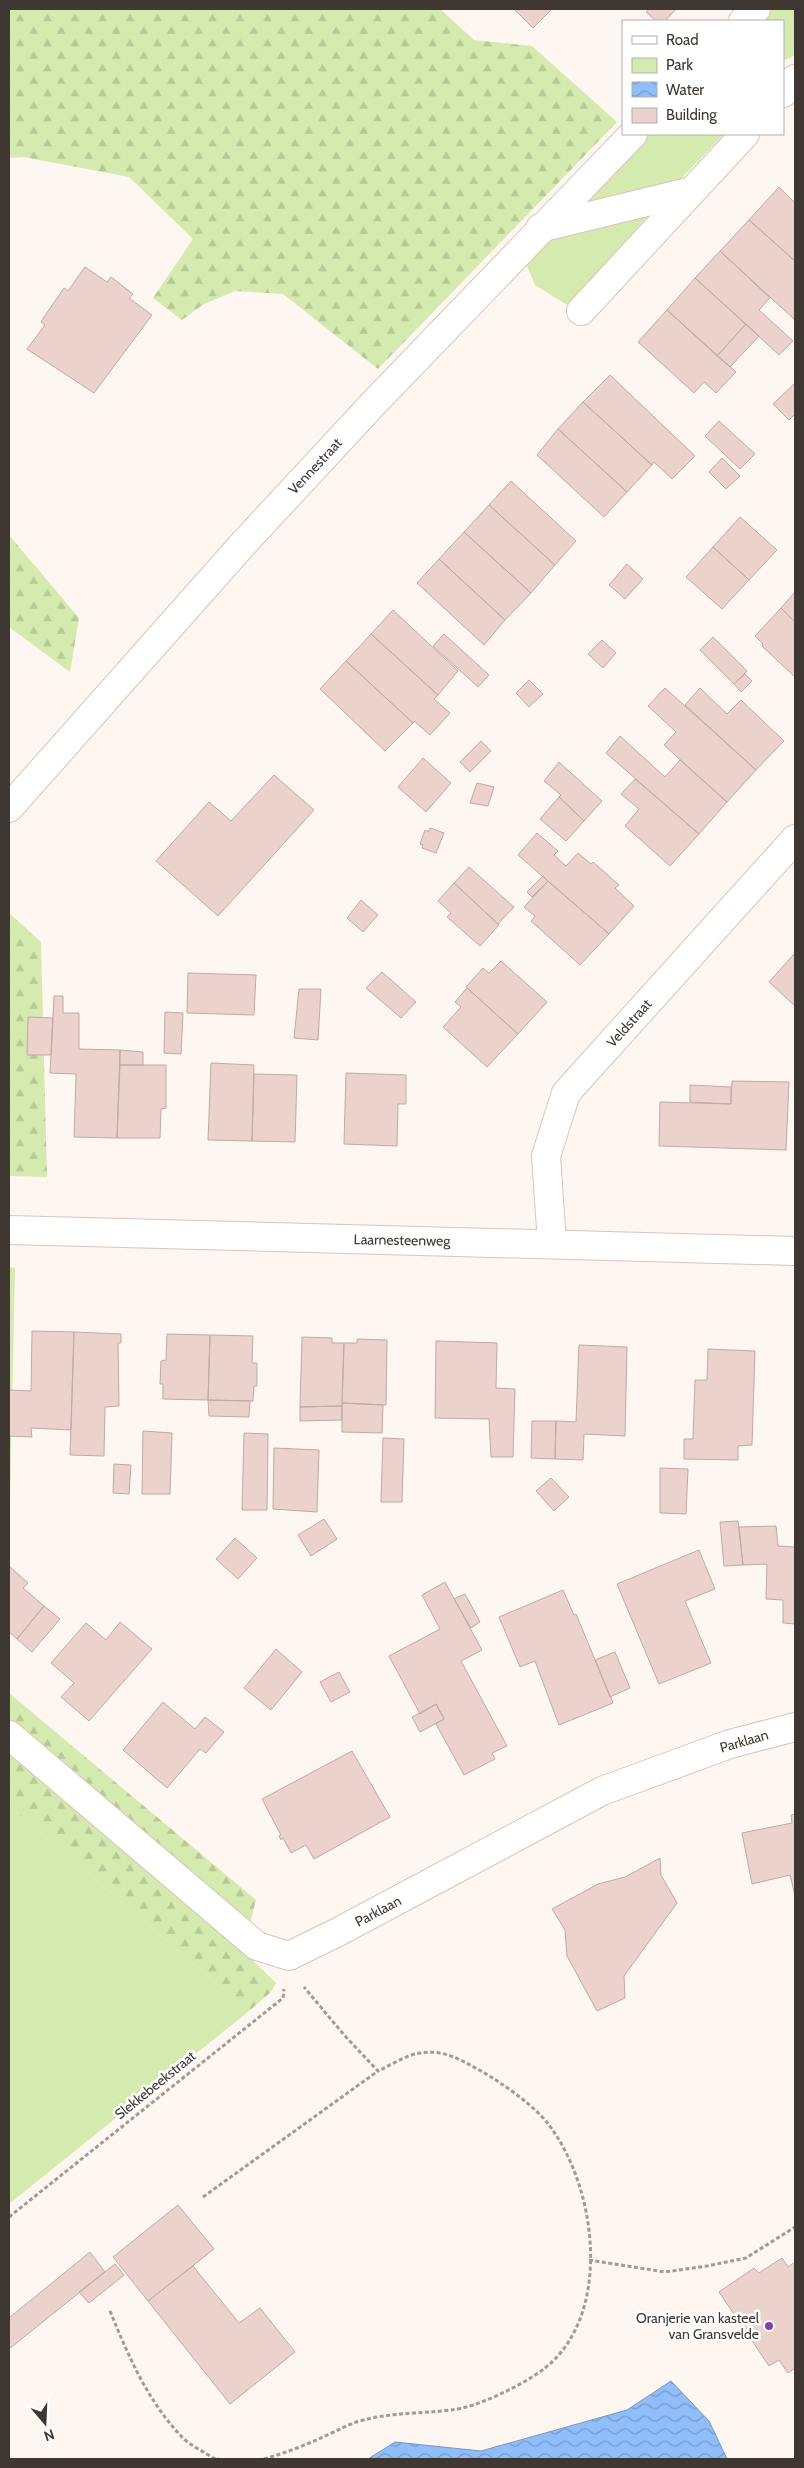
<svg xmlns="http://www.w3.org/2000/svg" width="804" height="2468" font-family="Cabin,sans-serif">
<defs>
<pattern id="forest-firs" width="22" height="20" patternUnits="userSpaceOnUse" patternTransform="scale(1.25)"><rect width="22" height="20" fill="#d4eaaf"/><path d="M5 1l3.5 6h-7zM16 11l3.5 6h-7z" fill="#b7c997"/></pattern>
<pattern id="water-waves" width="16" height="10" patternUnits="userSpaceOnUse" patternTransform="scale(1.25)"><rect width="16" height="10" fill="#90befa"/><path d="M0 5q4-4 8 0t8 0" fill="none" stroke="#779bcb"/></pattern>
</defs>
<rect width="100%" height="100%" fill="#fef6f1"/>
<path fill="#d4eaaf" d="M770 9H795V54L791 58 783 60V21H761Z
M645 134H724L677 183 573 208Z
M655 209 567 305 535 285 526 263 556 236Z
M9 1267 15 1268 10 1503H9Z
M9 1806 249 2011 9 2204Z"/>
<path fill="url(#forest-firs)" d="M9 9H440L474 40 532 46 617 122 378 369 283 294 235 291 204 304 182 320 153 298 193 239 129 177 24 157 9 158Z
M9 535 79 618 70 672 9 627Z
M9 913 41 942 47 1177 9 1176Z
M9 1693 256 1900 243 1951 276 1983 270 1993 249 2011 9 1806Z"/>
<path fill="url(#water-waves)" stroke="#7896be" d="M671 2381 709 2421 727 2459H368L395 2442 481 2451 627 2410Z"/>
<path fill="#ebd2cd" stroke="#c1a9a4" d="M514 9H552L533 28Z
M649 9H676L665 21H656L646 12Z
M779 187 795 203V261L749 220Z
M749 220 795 261V320L720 251Z
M720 251 770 298 759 310 793 341 779 355 695 278Z
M85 267 107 282 111 277 133 294 129 298 152 315 94 393 27 349 45 325 41 322 44 317 64 288 68 291Z
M695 278 746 324 717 356 667 310Z
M667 310 736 372 716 393 704 382 694 393 638 342Z
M746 324 759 336 730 367 717 356Z
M610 375 695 456 672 479 654 462 652 465 583 402Z
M795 383V414L789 420 773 404Z
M583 402 652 465 627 492 558 429Z
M719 421 755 454 740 469 705 436Z
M558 429 627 492 604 517 537 455Z
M722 458 740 476 726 489 709 472Z
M511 481 576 541 555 565 489 505Z
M489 505 555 565 531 593 464 532Z
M740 517 777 550 749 580 713 547Z
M464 532 531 593 505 620 439 559Z
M713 547 749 580 722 609 686 577Z
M439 559 505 620 484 645 417 583Z
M627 564 643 579 625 599 609 585Z
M795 592V622L781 608Z
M781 608 795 622V677L762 646 763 644 755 636Z
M393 610 458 671 438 695 371 634Z
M371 634 438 695 434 699 450 713 430 735 414 721 413 723 346 661Z
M444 634 489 675 478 687 433 646Z
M713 637 747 671 734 684 700 650Z
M602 640 616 653 603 668 588 654Z
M346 661 413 723 385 751 320 689Z
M745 674 752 681 741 692 734 684Z
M529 680 543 694 529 707 516 693Z
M665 688 756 770 727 802 664 745 676 732 648 706Z
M700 688 727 714 741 700 784 741 756 770 685 705Z
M620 736 665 777 680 760 727 802 699 834 606 753Z
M481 741 491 751 470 772 460 762Z
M423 758 451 783 426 812 398 787Z
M559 762 602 801 584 821 559 797 561 795 544 781Z
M274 775 314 810 218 916 156 861 209 802 231 821Z
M635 779 699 834 670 866 625 826 639 809 621 794Z
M477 783 494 787 488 806 470 803Z
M559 797 584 821 566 841 540 819Z
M430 828 444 833 436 853 422 848 423 845 420 844 425 830 428 832Z
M537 833 558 851 554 855 566 866 578 853 591 864 593 862 619 885 615 888 634 906 609 934 518 855Z
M469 867 514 907 498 924 454 883Z
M543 876 548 881 532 897 527 892Z
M548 881 609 934 580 965 531 921 535 916 524 907Z
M454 883 499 925 480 946 447 917 451 913 438 901Z
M361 900 378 915 363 932 347 918Z
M795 953V1006L769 982Z
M501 961 547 1002 518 1034 466 987 483 968 489 973Z
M382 972 416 1002 401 1018 366 988Z
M188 973 256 975 254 1015 187 1013Z
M467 988 518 1034 487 1067 443 1027 461 1007 455 1002Z
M299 989H321L318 1040 294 1038Z
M54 996H63V1013H79V1049L120 1050 117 1138 74 1137 76 1074 50 1073Z
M165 1012 183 1013 181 1054 164 1053Z
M28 1017 53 1018 51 1055H27Z
M120 1050 143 1052V1065H120Z
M211 1063 254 1065 252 1141 208 1140Z
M120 1065H166V1108L161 1109 160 1138H117Z
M346 1073 406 1075V1104H398L397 1146 344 1144Z
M254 1074 297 1075 295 1142 252 1141Z
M732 1081 789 1082 786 1150 659 1146 660 1102 731 1104Z
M690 1085 731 1087V1104L690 1102Z
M32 1331 74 1332 71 1430 31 1428 32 1437 9 1436V1390L31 1391Z
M74 1332 121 1334V1343H118L119 1406 105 1407 104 1456 70 1455Z
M167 1334 210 1335 208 1400 163 1399V1384H160L161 1361 166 1360Z
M210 1335 253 1336 252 1363H257V1386H254L253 1401 208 1400Z
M302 1337 332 1338V1343H344L342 1406 300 1407Z
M357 1339 387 1340 386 1405 342 1403 344 1343H357Z
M436 1341 497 1343 496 1388 515 1389 513 1457H491L489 1419 435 1418Z
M579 1345 627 1347 625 1436 584 1434 583 1460 555 1459 556 1421 576 1422Z
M708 1349 755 1351 752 1445 738 1446V1460L684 1459V1439H693L695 1380H707Z
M208 1400 250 1401 249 1417 209 1416Z
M342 1403 383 1405 382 1433 342 1432Z
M342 1406V1420L300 1421V1407Z
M532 1421H556L555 1459 531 1458Z
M143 1431 172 1433 170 1494H142Z
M244 1433 268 1434 267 1510H242Z
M383 1438 404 1439 402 1502H381Z
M274 1448 319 1450 317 1512 273 1509Z
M114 1464 131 1465 129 1494 113 1493Z
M660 1468 688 1469 686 1514 660 1513Z
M551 1478 569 1497 554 1511 536 1491Z
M324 1519 337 1539 311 1556 298 1535Z
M738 1521 743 1565 724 1566 720 1522Z
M776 1526 778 1546 795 1547V1624L783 1623V1600L766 1599 767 1564 743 1565 739 1527Z
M235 1538 257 1558 238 1579 216 1559Z
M699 1550 715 1589 685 1601 711 1663 659 1684 617 1584Z
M9 1566 28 1583 23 1588 44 1606 17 1639 9 1632Z
M445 1582 482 1650 461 1661 507 1746 492 1753 495 1759 464 1775 436 1724 444 1719 436 1704 420 1714 389 1656 440 1629 422 1595Z
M563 1590 574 1615 576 1614 613 1703 559 1725 535 1661 520 1667 499 1617Z
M465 1594 480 1622 471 1628 454 1599Z
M44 1606 60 1619 32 1652 17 1639Z
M120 1622 152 1649 89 1721 61 1697 74 1683 51 1663 86 1623 106 1640Z
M276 1649 302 1672 271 1710 244 1688Z
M615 1652 630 1688 610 1697 595 1660Z
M339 1672 350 1692 331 1702 320 1682Z
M163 1702 195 1729 205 1717 224 1732 206 1753 200 1749 167 1788 123 1750Z
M436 1704 444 1719 420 1732 412 1717Z
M352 1751 390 1817 314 1859 306 1845 291 1853 283 1838 281 1840 279 1836 281 1835 262 1799Z
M795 1814V1896L790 1875 752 1884 742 1833 792 1823 791 1815Z
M660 1858 661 1875 677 1903 624 1976 625 1998 597 2011 567 1956 565 1930 552 1909 598 1884 625 1877Z
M178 2205 214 2249 148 2301 113 2257Z
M90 2252 105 2272 9 2349V2318Z
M782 2258 788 2267 795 2262V2368L788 2373 779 2360 769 2366 719 2292 754 2268 759 2273Z
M115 2264 124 2275 89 2303 79 2292Z
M193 2266 239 2323 260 2308 295 2352 230 2404 148 2301Z"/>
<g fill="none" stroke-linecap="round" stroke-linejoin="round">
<g stroke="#d9c5b9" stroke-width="30">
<path id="street" d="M743 21 756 9
M783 93 795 79
M540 228 692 191
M581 311 745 134
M9 808 243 544 372 405 633 134
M552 1243 546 1156 566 1093 795 839
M9 1735 257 1946 289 1956 338 1932 602 1791 730 1744 795 1727"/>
</g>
<g stroke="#d9c5b9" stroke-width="30">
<path id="secondary" d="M9 1230 795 1251"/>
</g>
<path stroke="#a29a95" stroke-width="3" stroke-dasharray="4 2.5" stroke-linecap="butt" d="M203 2197 378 2071 345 2036 304 1987
M9 2217 283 1998 284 1989
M589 2260 665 2272 707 2266 746 2258 795 2227
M110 2311C128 2355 147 2400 181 2436 189 2445 203 2451 213 2458L219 2459
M264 2459C285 2453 306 2445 325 2436 337 2431 348 2424 360 2421 392 2412 420 2414 451 2410 476 2408 525 2384 545 2368 613 2314 597 2188 549 2125 535 2106 502 2083 481 2071 461 2060 444 2049 420 2053 406 2055 391 2065 378 2071"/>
<use href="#street" stroke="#fff" stroke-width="28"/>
<use href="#secondary" stroke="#fff" stroke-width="28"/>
</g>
<circle fill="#8d3baa" stroke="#fff" stroke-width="2" cx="769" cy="2326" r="5"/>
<g text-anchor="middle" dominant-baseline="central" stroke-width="5" stroke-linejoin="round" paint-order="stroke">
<g font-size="14" fill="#3f3732" stroke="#fff">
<text transform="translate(315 466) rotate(-47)">Vennestraat</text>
<text transform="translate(629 1023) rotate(-48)">Veldstraat</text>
<text transform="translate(402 1240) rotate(1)">Laarnesteenweg</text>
<text transform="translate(744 1741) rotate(-16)">Parklaan</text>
<text transform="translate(378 1911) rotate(-28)">Parklaan</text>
<text transform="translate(155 2085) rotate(-39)">Slekkebeekstraat</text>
</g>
<g font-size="14" fill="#3f3732" stroke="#fff" text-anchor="end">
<text x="759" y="2318">Oranjerie van kasteel<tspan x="759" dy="16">van Gransvelde</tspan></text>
</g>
</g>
<rect width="804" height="2468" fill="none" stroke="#3f3732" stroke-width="20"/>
<rect x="622" y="20" width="162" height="115" fill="#ffffff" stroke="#b2afad"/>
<rect x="632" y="36" width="25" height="8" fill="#ffffff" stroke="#b2afad"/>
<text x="666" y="45" font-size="15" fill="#3f3732">Road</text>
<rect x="632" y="58" width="25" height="15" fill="#d4eaaf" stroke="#b2afad"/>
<text x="666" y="70" font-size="15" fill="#3f3732">Park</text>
<rect x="632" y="82" width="25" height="15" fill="url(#water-waves)" stroke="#b2afad"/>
<text x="666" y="95" font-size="15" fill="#3f3732">Water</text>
<rect x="632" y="108" width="25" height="15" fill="#ebd2cd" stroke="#b2afad"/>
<text x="666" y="120" font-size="15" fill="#3f3732">Building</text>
<g transform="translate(45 2423) rotate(161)" stroke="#ffffff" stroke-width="4" paint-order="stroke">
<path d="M0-4L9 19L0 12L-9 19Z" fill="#3f3732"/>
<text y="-8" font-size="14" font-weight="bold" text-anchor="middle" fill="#3f3732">N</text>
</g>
</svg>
